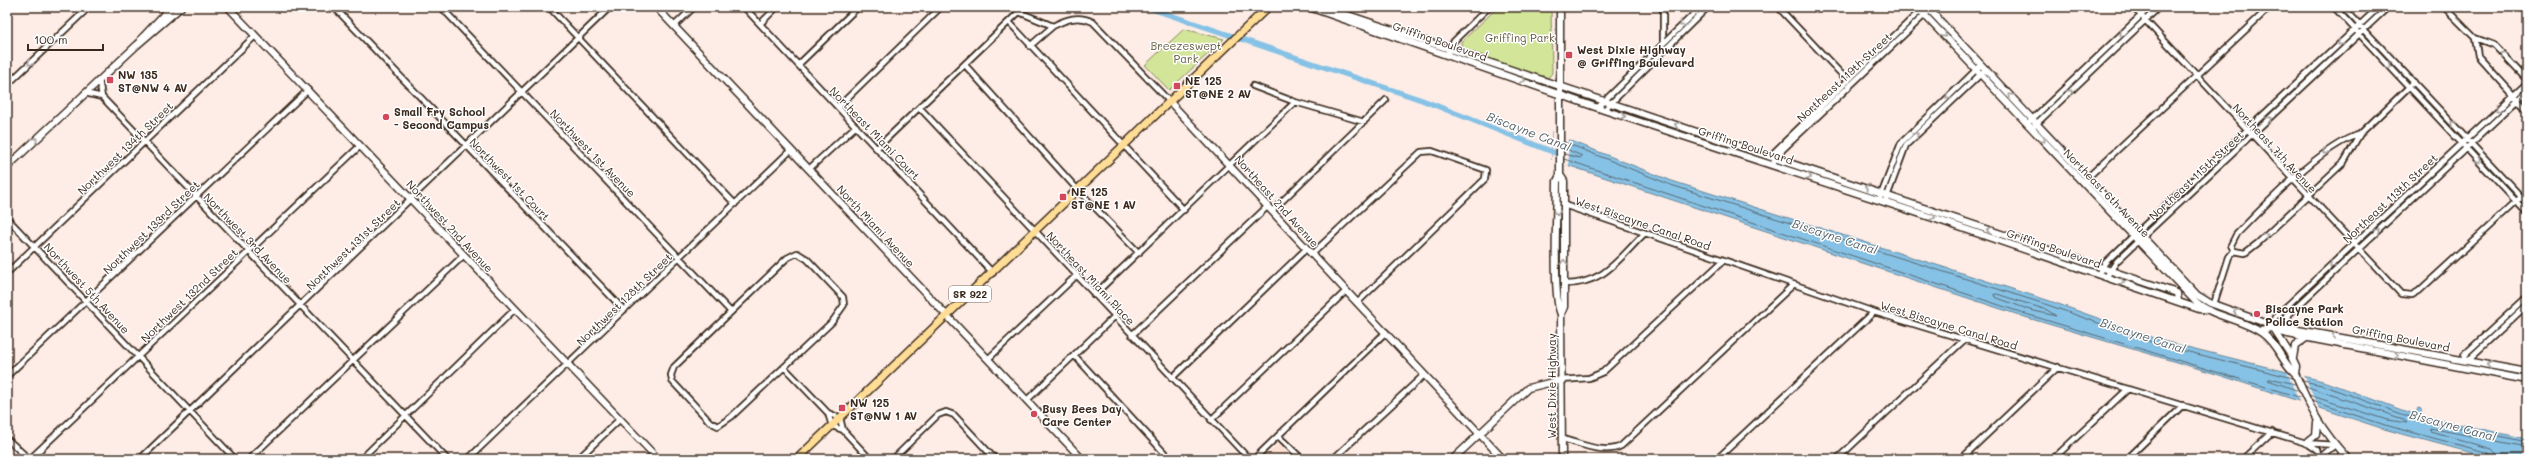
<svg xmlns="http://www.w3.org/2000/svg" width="2534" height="466" font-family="Mali,sans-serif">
<rect width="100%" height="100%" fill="#feede6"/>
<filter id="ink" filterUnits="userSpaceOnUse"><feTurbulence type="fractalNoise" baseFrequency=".025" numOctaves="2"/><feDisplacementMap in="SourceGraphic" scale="8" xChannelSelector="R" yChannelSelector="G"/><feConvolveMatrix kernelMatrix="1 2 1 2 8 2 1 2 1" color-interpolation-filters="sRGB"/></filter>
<g filter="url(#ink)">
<path fill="#fde1d5" d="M1281 442 1296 459H1263Z"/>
<path fill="#d2e599" stroke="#86885c" d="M1498 7H1551L1552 73 1548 78 1462 51 1461 42Z
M1184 29 1224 39 1169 90 1145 65Z"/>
<path fill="#86c2e6" stroke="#688596" d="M1552 131 1569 140 1672 181 2050 301 2159 340 2323 381 2411 413H2416L2418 408 2421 409 2422 416 2527 439V459H2494L2384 429 2213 373 2028 318 1552 160Z"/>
<path fill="#feede6" d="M1552 129 1568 137 1569 166 1552 162Z
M2287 372 2304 375 2319 409 2300 404Z"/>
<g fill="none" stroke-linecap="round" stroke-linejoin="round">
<path stroke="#59676e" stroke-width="1" d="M1564 142 1671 185 2048 305 2157 344 2293 378
M1564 148 1582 156 1580 158 1564 154
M1564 159 2029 315 2302 398
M1997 294 2047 310 2056 316 2030 310 1995 297 1994 295Z
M2303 381 2322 385 2410 417 2527 442
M2295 384 2270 378 2268 380 2299 391
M2305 386 2403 419 2407 423 2387 420 2309 395
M2312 401 2385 425 2489 453 2492 459
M2498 459 2496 453 2492 449 2431 431 2430 428 2527 447"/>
<path stroke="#86c2e6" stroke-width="5.5" d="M1146 7 1422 100 1558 154"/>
<g stroke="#3b2a1e" stroke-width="8">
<path id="street" d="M334 7 624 310
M441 7 731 312
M549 7 735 204
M744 7 993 273
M1015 7 1019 12 1053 26C1067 19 1078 15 1093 22L1170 102
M1663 7V42
M1778 7 1848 81
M2133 7 2401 294 2412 295 2419 291 2521 197
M2334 7 2527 213
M2343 7 2527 203
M2444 7 2475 38 2494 45 2527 80
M1009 22 1184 210
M760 24 777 7
M674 26 694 7
M2475 38 2478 56 2527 110
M1030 46 1053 26
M1447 54 1454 41 1489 7
M798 65 858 7
M965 65 1077 189 1139 253
M99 80 102 97 447 459
M7 85 89 7
M1253 86 1295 102 1364 122
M85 93 102 97
M838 107 941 7
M1598 107 1701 7
M920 108 1249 459
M1604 110 1708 7
M2027 124 2150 7
M2034 126 2159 7
M2360 134C2323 144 2263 207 2236 235L2231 245 2234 251 2245 253 2258 243 2344 162 2360 134 2414 82
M877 148 1019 12
M1769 157 1924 7
M1774 161 1780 152 1933 7
M809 169 856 126
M2085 180 2270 7
M1879 200 1901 143 1981 65
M1885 202 1906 145 1986 69
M1564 205 1874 312 2306 443 2335 445
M1272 211 1386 100
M7 218 235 459
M797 253 807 259 843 297 844 305 832 322 731 417 718 426 710 422 672 381 671 375 674 367 787 258Z
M1312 254 1421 152 1432 151 1486 170 1485 179 1357 303
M7 273 255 36
M2099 273 2105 263 2133 236 2379 7
M2107 276 2117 261 2388 7
M1564 284C1605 284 1618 259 1645 233
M1094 295 1295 102
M2214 304 2229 257 2234 251
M2271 326 2275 317 2527 83
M2278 327 2286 317 2527 91
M1132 335 1268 206
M1074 355 1170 459
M988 359 1077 275
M2464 360V355L2527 297
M2464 360 2470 358 2527 305
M784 367 828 413 832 426 843 430 870 459
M7 376 308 90
M1172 378 1306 249
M1561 380 1589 378 1603 372 1724 260
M1027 400 1114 317
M828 413 840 418 843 430
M1211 420 1346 291
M1278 436 1302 459
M7 439 29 459
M1562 439C1580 443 1604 455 1621 446L1793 285
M2308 444 2317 450 2319 458 2335 445
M30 459 360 146
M140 459 610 7
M249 459 464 255
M361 459 515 309
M468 459 791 150
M578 459 620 419
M893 459 938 415 946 412 954 415 995 459
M985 459 990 454
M1254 459 1386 332
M1333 459 1424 375
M1717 459 1874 312
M1837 459 1965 339
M1961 459 2058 367
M2053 459 2128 389
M2127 459 2183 405
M2243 459 2272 432"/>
</g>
<g stroke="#3b2a1e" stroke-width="9">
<path id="secondary" d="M228 7 658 459
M656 7 1082 459
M1309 7 1604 110 1930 217 2199 309 2209 310
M1324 7 2177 293 2178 301
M1560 7V175L1564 181V307L1561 314 1562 459
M1917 7 2195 301C2214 318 2241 318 2262 333 2278 344 2282 363 2295 373
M1927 7 2197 295 2210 303 2271 325 2290 354 2296 367 2295 373C2311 410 2320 429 2348 459
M141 39 171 7
M1170 102 1503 459
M7 167 137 45 181 7
M1560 175 1557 181C1557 205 1552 299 1561 314
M2288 315 2287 321 2293 327
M2271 325 2527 372
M2260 331 2271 329 2288 334 2527 380
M2293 358 2295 346 2306 338
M2306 443 2316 435 2317 423
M1453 459 1528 388 1561 380
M2318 459 2319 458"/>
</g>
<g stroke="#3b2a1e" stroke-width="10">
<path id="primary" d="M797 459 1268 7"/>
</g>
<use href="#street" stroke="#fff" stroke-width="4.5"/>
<use href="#secondary" stroke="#fff" stroke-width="6"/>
<use href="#primary" stroke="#ffdd96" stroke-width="7"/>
</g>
<defs><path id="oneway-chevron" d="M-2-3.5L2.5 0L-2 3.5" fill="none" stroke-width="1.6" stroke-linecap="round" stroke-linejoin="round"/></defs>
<g stroke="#a79f9a">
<use href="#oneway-chevron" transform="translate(1682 24) rotate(137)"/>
<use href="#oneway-chevron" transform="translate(2122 34) rotate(136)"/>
<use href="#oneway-chevron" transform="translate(1944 35) rotate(47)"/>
<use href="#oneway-chevron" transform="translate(2340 43) rotate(136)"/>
<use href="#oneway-chevron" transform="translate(2503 55) rotate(-134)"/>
<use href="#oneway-chevron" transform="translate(30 63) rotate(136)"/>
<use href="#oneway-chevron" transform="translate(2389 66) rotate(47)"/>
<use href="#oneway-chevron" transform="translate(1523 80) rotate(20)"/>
<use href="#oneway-chevron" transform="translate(2070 92) rotate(-44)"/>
<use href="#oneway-chevron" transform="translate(2011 96) rotate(-133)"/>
<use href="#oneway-chevron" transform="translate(1948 97) rotate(137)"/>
<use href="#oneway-chevron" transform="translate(2498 109) rotate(137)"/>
<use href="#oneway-chevron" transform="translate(1623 116) rotate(18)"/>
<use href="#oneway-chevron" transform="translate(2269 119) rotate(-43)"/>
<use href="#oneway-chevron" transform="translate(2453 123) rotate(-133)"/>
<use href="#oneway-chevron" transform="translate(1677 125) rotate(-161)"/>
<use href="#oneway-chevron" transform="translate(1916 135) rotate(-43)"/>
<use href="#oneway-chevron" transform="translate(35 140) rotate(-44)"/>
<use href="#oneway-chevron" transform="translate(2043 140) rotate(46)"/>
<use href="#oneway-chevron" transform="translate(2325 152) rotate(138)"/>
<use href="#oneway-chevron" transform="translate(2478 161) rotate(46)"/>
<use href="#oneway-chevron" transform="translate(1809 177) rotate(18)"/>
<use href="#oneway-chevron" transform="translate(1867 187) rotate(-162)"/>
<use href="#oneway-chevron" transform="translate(1557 213) rotate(90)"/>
<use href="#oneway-chevron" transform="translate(1933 217) rotate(19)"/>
<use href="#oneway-chevron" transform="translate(1989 230) rotate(-162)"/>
<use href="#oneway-chevron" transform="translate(2377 231) rotate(-43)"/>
<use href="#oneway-chevron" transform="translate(2266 236) rotate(-43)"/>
<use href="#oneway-chevron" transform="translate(1564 262) rotate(-90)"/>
<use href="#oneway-chevron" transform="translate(2332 265) rotate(137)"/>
<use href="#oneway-chevron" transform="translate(2122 282) rotate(19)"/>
<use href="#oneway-chevron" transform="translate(2236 312) rotate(-161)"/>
<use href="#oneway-chevron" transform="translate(2334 335) rotate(-169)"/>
<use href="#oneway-chevron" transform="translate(2396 355) rotate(11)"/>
<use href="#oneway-chevron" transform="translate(2489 365) rotate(-169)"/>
</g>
</g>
<g fill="#d1495b" stroke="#fff" stroke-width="1.5">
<rect x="1565" y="51" width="8" height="8" rx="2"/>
<rect x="106" y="76" width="8" height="8" rx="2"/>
<rect x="1173" y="82" width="8" height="8" rx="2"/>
<circle cx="386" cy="117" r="4"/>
<rect x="1059" y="193" width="8" height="8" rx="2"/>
<circle cx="2257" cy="314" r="4"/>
<rect x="838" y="404" width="8" height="8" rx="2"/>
<circle cx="1034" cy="414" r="4"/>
</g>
<g text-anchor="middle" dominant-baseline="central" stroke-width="3" stroke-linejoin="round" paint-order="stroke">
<rect fill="#fff" stroke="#766a62" stroke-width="1" x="949" y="286" width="42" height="16" rx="3"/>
<g font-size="10" font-weight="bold" fill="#3b2a1e">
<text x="970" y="294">SR 922</text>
</g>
<g font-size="11" fill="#61593d" stroke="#fff">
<text x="1520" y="37">Griffing Park</text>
<text x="1186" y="45">Breezeswept<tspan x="1186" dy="13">Park</tspan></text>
</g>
<g font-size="11" fill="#3b2a1e" stroke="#fff">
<text transform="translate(1440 41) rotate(19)">Griffing Boulevard</text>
<text transform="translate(1844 77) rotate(-43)">Northeast 119th Street</text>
<text transform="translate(875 133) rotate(46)">Northeast Miami Court</text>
<text transform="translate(1746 145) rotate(18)">Griffing Boulevard</text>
<text transform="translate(125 148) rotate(-44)">Northwest 134th Street</text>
<text transform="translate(2275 148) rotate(47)">Northeast 7th Avenue</text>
<text transform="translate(593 153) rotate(46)">Northwest 1st Avenue</text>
<text transform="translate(2196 175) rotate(-43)">Northeast 115th Street</text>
<text transform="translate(510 179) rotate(46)">Northwest 1st Court</text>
<text transform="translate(2107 193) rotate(46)">Northeast 6th Avenue</text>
<text transform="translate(2390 198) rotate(-43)">Northeast 113th Street</text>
<text transform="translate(1277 201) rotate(48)">Northeast 2nd Avenue</text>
<text transform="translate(1643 223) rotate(19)">West Biscayne Canal Road</text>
<text transform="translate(450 226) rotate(47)">Northwest 2nd Avenue</text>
<text transform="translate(876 226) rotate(47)">North Miami Avenue</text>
<text transform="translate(151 227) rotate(-44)">Northwest 133rd Street</text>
<text transform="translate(248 238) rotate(46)">Northwest 3rd Avenue</text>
<text transform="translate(353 244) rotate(-44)">Northwest 131st Street</text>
<text transform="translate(2054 248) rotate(19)">Griffing Boulevard</text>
<text transform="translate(1091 278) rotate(47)">Northeast Miami Place</text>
<text transform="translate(87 288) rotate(47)">Northwest 5th Avenue</text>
<text transform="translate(189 295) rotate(-44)">Northwest 132nd Street</text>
<text transform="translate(624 299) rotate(-44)">Northwest 128th Street</text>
<text transform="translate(1949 325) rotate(17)">West Biscayne Canal Road</text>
<text transform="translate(2401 338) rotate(11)">Griffing Boulevard</text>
<text transform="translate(1551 386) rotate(-90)">West Dixie Highway</text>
</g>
<g font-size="11" font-weight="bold" fill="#3b2a1e" stroke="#fff" text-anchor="start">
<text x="1577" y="49">West Dixie Highway<tspan x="1577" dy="13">@ Griffing Boulevard</tspan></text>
<text x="118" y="74">NW 135<tspan x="118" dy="13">ST@NW 4 AV</tspan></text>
<text x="1185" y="80">NE 125<tspan x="1185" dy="13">ST@NE 2 AV</tspan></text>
<text x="394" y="111">Small Fry School<tspan x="394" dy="13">- Second Campus</tspan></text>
<text x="1071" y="191">NE 125<tspan x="1071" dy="13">ST@NE 1 AV</tspan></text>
<text x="2265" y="308">Biscayne Park<tspan x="2265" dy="13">Police Station</tspan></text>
<text x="850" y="402">NW 125<tspan x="850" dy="13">ST@NW 1 AV</tspan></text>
<text x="1042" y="408">Busy Bees Day<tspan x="1042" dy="13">Care Center</tspan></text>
</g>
<g font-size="12" font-style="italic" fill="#555f64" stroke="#fff">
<text transform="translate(1529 131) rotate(21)">Biscayne Canal</text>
<text transform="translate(1835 236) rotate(18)">Biscayne Canal</text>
<text transform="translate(2143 335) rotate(18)">Biscayne Canal</text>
<text transform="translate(2453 425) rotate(15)">Biscayne Canal</text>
</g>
</g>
<rect width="2534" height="466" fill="none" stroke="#fff" stroke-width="24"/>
<rect x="12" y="12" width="2510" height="442" fill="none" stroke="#3b2a1e" stroke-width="1.5" filter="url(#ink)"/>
<path d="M28 44v6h75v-6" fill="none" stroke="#3b2a1e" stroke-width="2"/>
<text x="34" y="44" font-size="12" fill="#3b2a1e" stroke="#ffffff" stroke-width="3" paint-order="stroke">100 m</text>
</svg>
